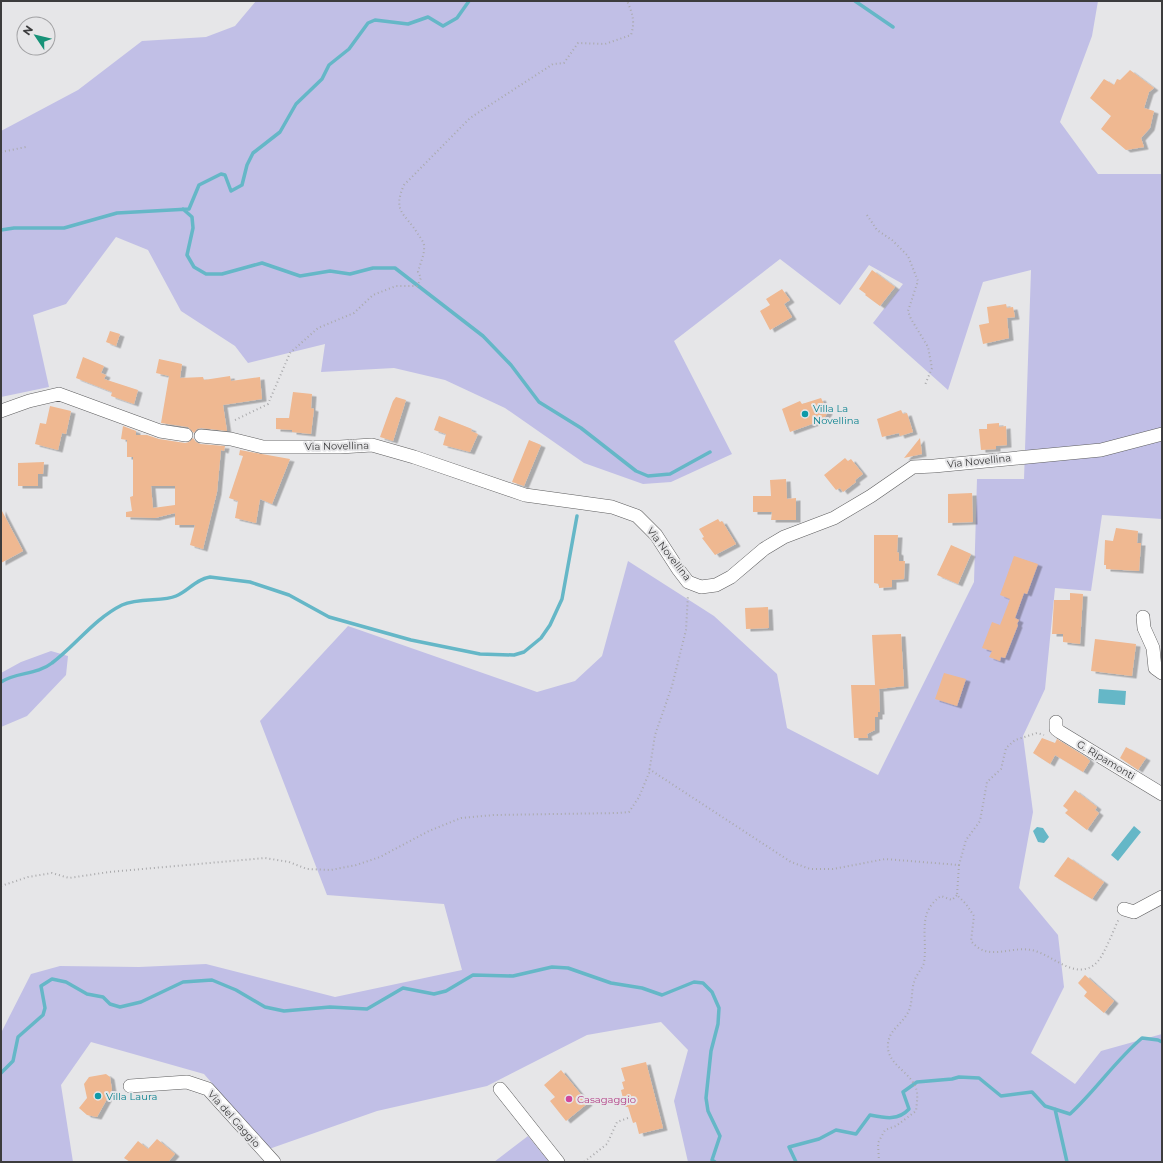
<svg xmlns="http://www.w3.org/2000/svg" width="1163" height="1163" font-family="Montserrat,sans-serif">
<defs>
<filter id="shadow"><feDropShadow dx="4.5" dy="2.5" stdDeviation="0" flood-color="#0004"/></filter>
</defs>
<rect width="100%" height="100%" fill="#e6e6e8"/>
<path fill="#c1bfe6" d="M256 1H1098L1092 36 1060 122 1098 174H1162V519L1102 515 1091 591 1055 588 1045 689 1023 736 1033 812 1019 888 1058 935 1064 987 1031 1053 1075 1084 1101 1051 1162 1034V1162H688L674 1101 688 1050 661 1022 587 1035 487 1086 377 1111 269 1149 204 1074 91 1042 61 1085 73 1162H1V1033L31 974 60 966 139 967 206 964 335 997 462 970 444 904 327 895 260 721 348 626 537 692 575 681 602 656 628 561 714 616 777 674 787 728 878 775 974 582 977 479H1024L1031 270 983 282 948 390 873 323 903 284 869 265 840 305 780 259 674 341 732 454 671 482 643 484 584 463 505 408 445 380 394 368 321 372 325 344 248 363 235 346 181 311 148 250 116 237 66 304 33 315 49 387 1 397V131L78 90 142 41 206 37 235 26Z
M51 651 68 656 66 675 27 716 1 727V673L21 662Z
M528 1136 549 1162H494Z"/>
<path fill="#65b7c7" d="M1099 689 1126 691 1125 705 1098 703Z
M1134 826 1141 832 1118 861 1111 855Z
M1037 827 1043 828 1049 837 1044 843 1038 842 1033 831Z"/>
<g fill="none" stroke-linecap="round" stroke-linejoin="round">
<path stroke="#65b7c7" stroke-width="3.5" d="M855 1 893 27
M183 209 192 217 193 228 187 255 194 267 206 274H222L262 263 300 276 330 271 350 274 373 268H395L483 336 511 365 539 402 581 428 636 471 648 476 670 474 710 452
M1 230 14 228H64L117 213 189 209 199 185 221 174 225 175 231 191 242 185 247 165 253 153 280 132 296 104 322 79 329 65 349 49 368 23 375 20 408 24 428 17 443 26 457 18 469 1
M1 682C16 672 37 675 52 663 76 645 94 619 122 605 139 597 163 602 176 596 188 591 196 579 210 577L250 582 289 595 329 617 411 640 480 654 514 655 524 652 541 638 550 625 562 599 577 516
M1 1073 13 1061 18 1037 43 1015 45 1008 41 986 52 979 66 982 87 994 103 997 110 1004 120 1007 141 1002 183 982 212 980 236 990 265 1007 284 1011 330 1007 367 1009 403 988 434 994 446 991 473 975 513 976 552 967 568 968 611 983 642 988 662 995 694 982 703 983 712 992 719 1008 718 1024 711 1051 706 1098 708 1111 720 1136 712 1160 715 1162
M1055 1109 1067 1162
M796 1162 789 1147 819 1139 836 1130 856 1134 870 1115C885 1118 898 1121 909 1109L903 1092 917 1082 952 1079 959 1077 979 1078 1001 1096 1032 1092 1045 1106 1070 1114C1096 1090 1115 1061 1142 1038L1158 1040 1162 1042"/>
</g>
<path fill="#efb891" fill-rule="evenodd" filter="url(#shadow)" d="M1130 70 1154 88 1149 92 1144 108 1154 111 1150 128 1141 138 1144 147 1126 150 1101 129 1111 116 1090 98 1104 79 1114 85 1117 79 1120 80Z
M872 270 895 287 880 306 865 295 866 294 859 289Z
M782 289 790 300 784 304 792 317 770 330 760 311 770 305 766 299Z
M1006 304 1007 308 1013 307 1015 317 1007 318 1009 338 983 344 979 325 989 323 987 307Z
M110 331 120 334 116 346 106 342Z
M83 357 104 366 101 373 106 375 104 379 138 390 134 404 111 396 112 392 76 378Z
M159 359 182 364 180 378 203 377 204 380 230 376 231 381 260 377 262 399 223 405 227 431 201 428 197 429 194 433 188 427 161 423 169 376 156 373Z
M293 392 312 394 311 408 314 409 311 434 292 432V430L276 429V418H289Z
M396 397 406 400 393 441 380 437 393 401Z
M821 398 828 412 823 420 790 432 782 409 800 401 802 404Z
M50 406 71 411 66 434 62 433 58 450 35 444 40 423 46 424Z
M901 410 903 414 907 413 913 432 900 436 899 433 882 437 877 419Z
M439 416 472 429 471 431 478 434 470 452 443 445 446 434 434 430Z
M999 423V427L1006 426 1007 445 996 446V449L981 450 979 429H987V424Z
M123 426 136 431V435H147L159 439 185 443 189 442 193 438 196 442 200 444 225 446 224 451 221 450 217 492 203 549 190 545 195 525H175V513L155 518 126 517V512L132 511 130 497 133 496V457H127V440L121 439ZM151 486H175V505L153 508Z
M920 438 922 454 904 458Z
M529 440 541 445 524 486 512 482Z
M240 450 290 459 272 504 260 499 256 523 235 518 238 501 229 498 243 456 239 455Z
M845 458 848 461 851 459 863 474 855 480 856 482 843 492 840 488 836 490 824 475Z
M44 462 43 474H38V486H18V463Z
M786 479 787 499 796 498V520H771L772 512H753V496H771L770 480Z
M972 493 973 522 948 523V494Z
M1 509 23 551 1 563Z
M718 519 720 522 722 521 736 544 715 555 702 538 704 537 699 529Z
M1116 528 1138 531 1137 543H1141L1139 571 1106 569V565H1104L1105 540 1113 541Z
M874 535H898L897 552 899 553V561H905L904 579 892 580V587L879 588V584L874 583Z
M951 545 971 554 958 584 937 575Z
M1014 556 1038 564 1027 594 1024 593 1015 618 1019 620 1017 624 1018 625 1005 658 1001 657 1000 661 989 657 992 651 982 648 992 622 1000 625 1010 599 1000 595Z
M1070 593 1083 594 1080 644 1063 642V634H1052L1054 600H1070Z
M768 607 769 628 746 629 745 608Z
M901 634 904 686 879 689 880 712H878V717H875V730L867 734 868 738H854L851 685H875L872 635Z
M1095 639 1136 644 1132 676 1091 671Z
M944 673 966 679 957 706 935 699Z
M1042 738 1055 743 1057 739 1086 757 1090 761 1083 772 1055 755 1050 764 1033 753Z
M1126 747 1146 758 1138 770 1120 758Z
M1075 790 1097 807 1095 810 1099 813 1087 830 1065 813 1068 810 1063 806Z
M1068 857 1104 882 1092 899 1054 876Z
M1085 975 1114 1001 1104 1013 1084 996 1087 992 1078 983Z
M646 1062 663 1128 639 1134 636 1122 633 1123 628 1107H625L621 1090 624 1089 622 1082 625 1081 621 1068Z
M561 1070 588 1103 566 1121 550 1101 555 1097 544 1085Z
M106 1074 110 1077 112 1090 97 1117 87 1115 79 1108 87 1098 84 1084 89 1077Z
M157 1139 175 1154 168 1162H130L124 1158 138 1141 148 1149Z"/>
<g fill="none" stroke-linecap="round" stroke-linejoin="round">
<g stroke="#5d5d5e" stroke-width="14">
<path id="street" d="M1 411 29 401 59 394 160 431 186 435
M201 436 231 439 263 447H340L372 445 414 457 525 495 612 507 637 516 656 535 678 569 688 582 701 587 716 585 731 577 764 549 784 537 834 518 871 496 913 467 934 466 1101 450 1162 434
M1143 617 1144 628 1153 648 1155 668 1162 673
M1056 722V729L1060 732 1162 794
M1124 909 1134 912 1162 897
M130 1086 187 1082 208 1089 274 1162
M500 1089 558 1162"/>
</g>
<path stroke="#aaaaac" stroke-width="2" stroke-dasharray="1 3" stroke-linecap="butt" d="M1 152 26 147
M867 215 877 230 892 240 908 256 918 281 908 311 911 319 928 347 932 368 925 385
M235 420 268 404 290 353 318 328 354 313 373 295 396 286H417L421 278 418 272C420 263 425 255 424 245 423 241 420 237 418 234 405 213 392 212 404 185L470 118 553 64 564 63 578 43 605 44 631 35C635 22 633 14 627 1
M649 769 791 862 810 869H833L885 859 959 865 966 840 980 821 987 782 1001 769 1006 748 1015 740 1037 733 1044 735
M959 865 957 895 966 904 974 916 971 941C988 962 1009 946 1031 950 1051 953 1073 980 1094 965 1104 958 1113 930 1119 919
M1 886 28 877 52 873 69 878 109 872 265 858 289 862 307 869 331 870 356 865 380 857 429 831 461 818 494 815 619 813 629 812 639 797 649 773 655 735 672 686 686 630 688 595
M584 1162 607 1144 617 1122 628 1118
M879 1162 878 1143 885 1130 896 1126 916 1111C917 1101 919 1092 914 1084 907 1071 886 1062 888 1044 889 1030 901 1025 907 1014 913 1006 911 991 914 982 916 975 922 969 924 963 928 937 916 913 941 896L952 900 957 895"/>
<use href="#street" stroke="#fff" stroke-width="13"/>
</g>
<g fill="#0f9aa8" stroke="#e6e6e8" stroke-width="1.5">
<circle cx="805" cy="414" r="4"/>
<circle cx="98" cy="1096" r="4"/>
</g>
<circle fill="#d1479c" stroke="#e6e6e8" stroke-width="1.5" cx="569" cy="1099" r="4"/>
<g text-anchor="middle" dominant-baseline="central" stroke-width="4" stroke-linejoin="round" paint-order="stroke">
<g font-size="10" fill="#0d838f" stroke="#e6e6e8" text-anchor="start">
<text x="813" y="408">Villa La<tspan x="813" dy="12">Novellina</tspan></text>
<text x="106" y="1096">Villa Laura</text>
</g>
<g font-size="10" fill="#3c3c3d" stroke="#e6e6e8">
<text transform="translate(337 446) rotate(-1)">Via Novellina</text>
<text transform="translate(979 461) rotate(-6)">Via Novellina</text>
<text transform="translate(669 554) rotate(52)">Via Novellina</text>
<text transform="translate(1106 760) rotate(31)">G. Ripamonti</text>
<text transform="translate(234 1119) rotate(48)">Via del Gaggio</text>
</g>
<g font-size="10" fill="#b23c85" stroke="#e6e6e8" text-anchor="start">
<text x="577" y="1099">Casagaggio</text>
</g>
</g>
<rect width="1163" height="1163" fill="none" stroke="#3c3c3d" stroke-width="4"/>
<g transform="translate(36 36) rotate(305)"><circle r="19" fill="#e6e6e8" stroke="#a2a2a4"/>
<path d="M0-3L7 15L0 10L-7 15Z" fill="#179278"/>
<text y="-6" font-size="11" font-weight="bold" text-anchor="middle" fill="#3c3c3d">N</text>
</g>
</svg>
